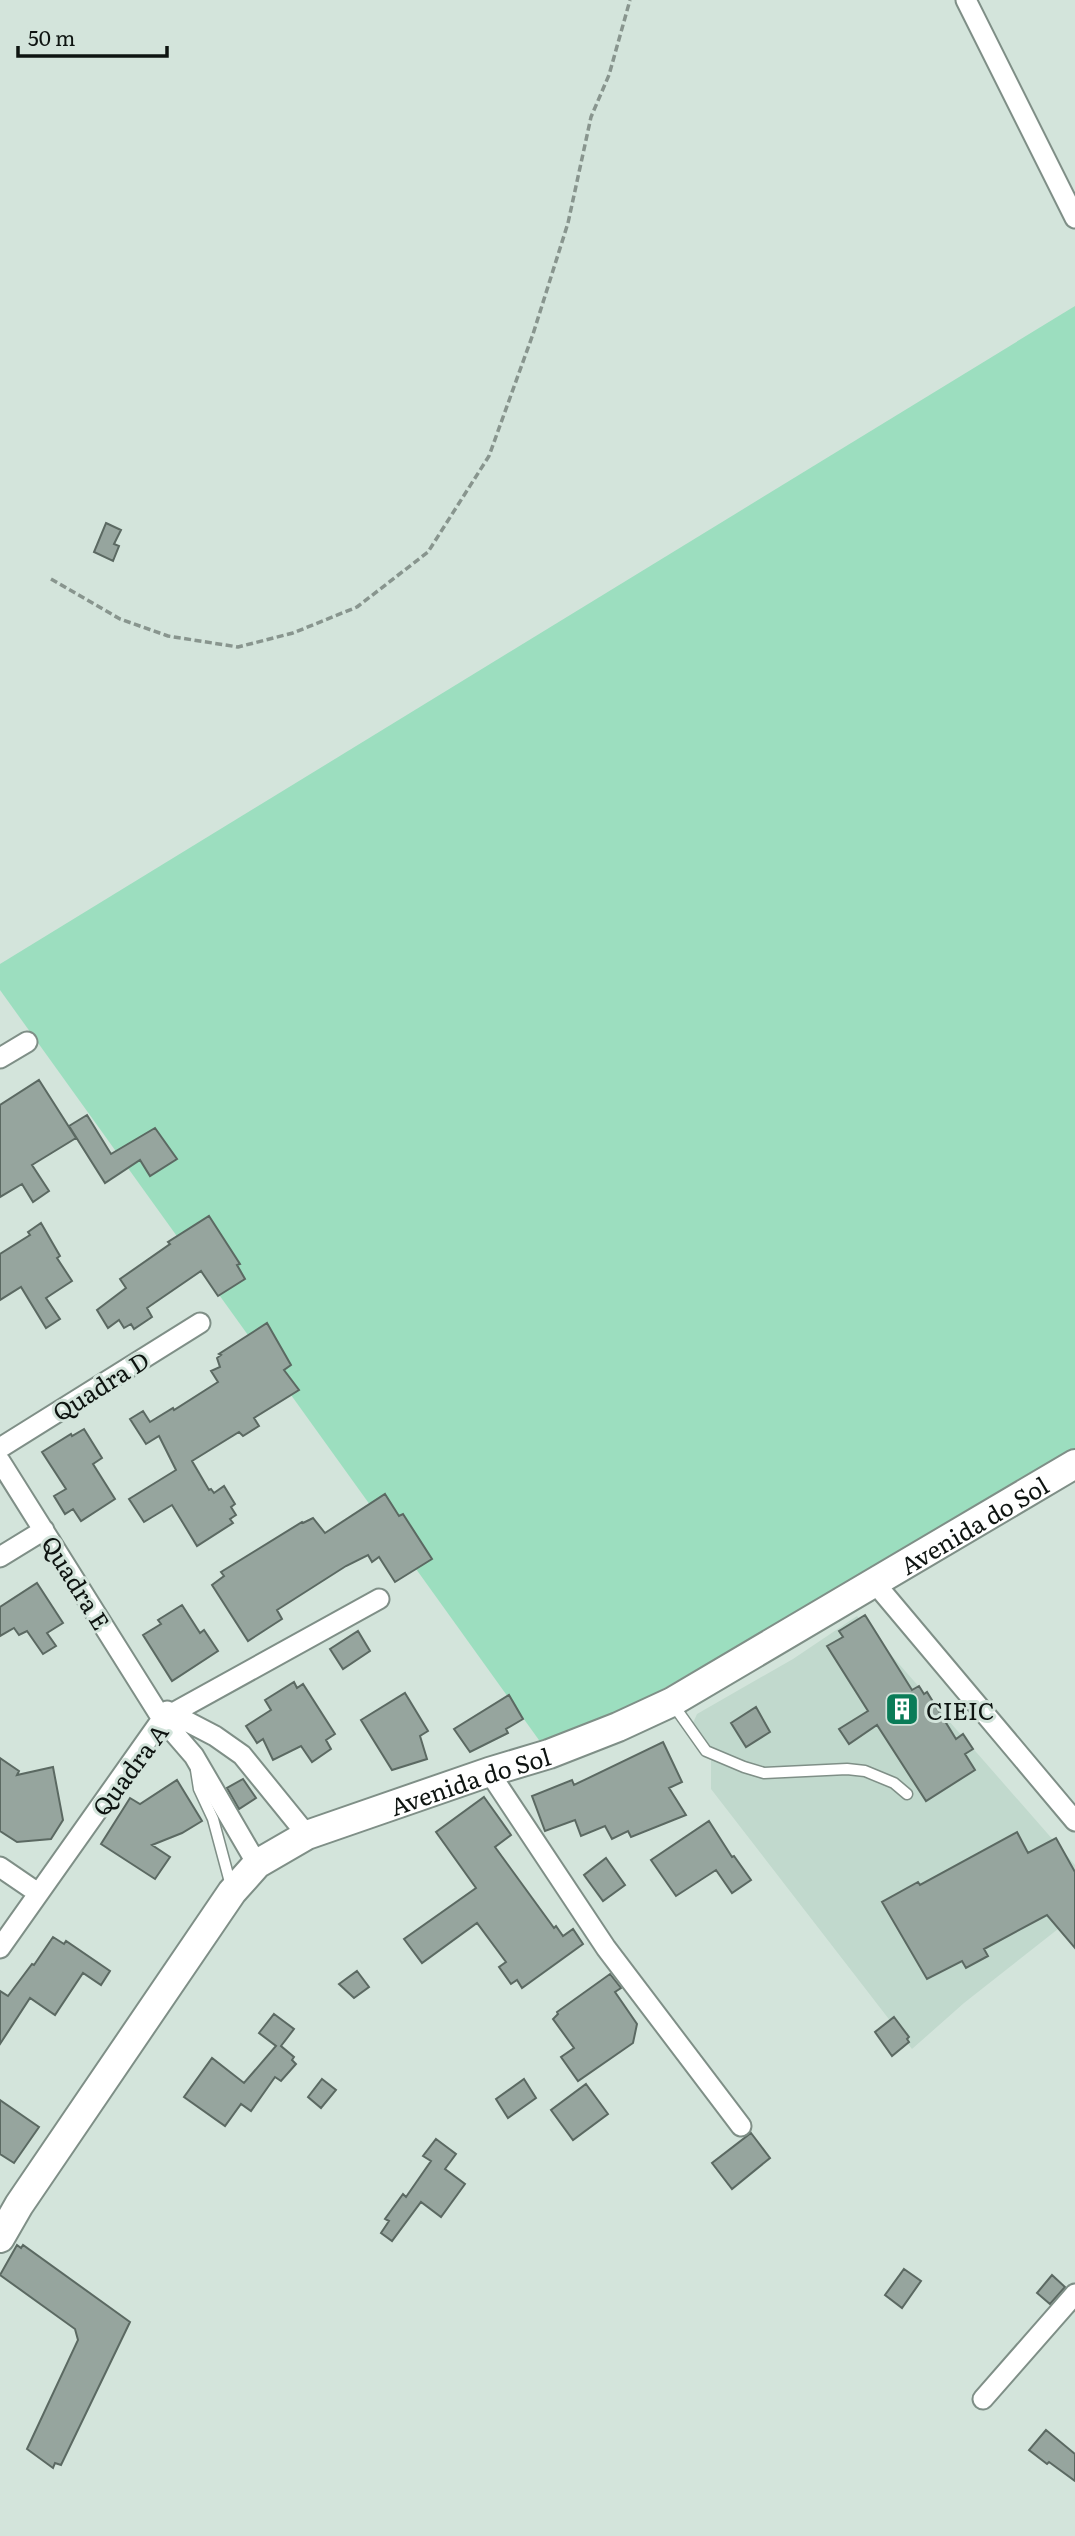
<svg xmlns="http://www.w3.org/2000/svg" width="1075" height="2536" font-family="Literata,serif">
<rect width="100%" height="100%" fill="#d3e4db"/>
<path fill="#c1d9cd" d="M857 1616 1075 1865V1909L1058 1929 964 2003 912 2049 711 1789V1756L693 1723 697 1714 793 1659Z"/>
<path fill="#9cdebf" d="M1075 306V1453L549 1754 0 990V964Z"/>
<path fill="#96a59e" stroke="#5b6962" stroke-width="2" d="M106 523 121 530 114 544 119 546 113 561 94 552Z
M39 1080 76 1138 32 1165 49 1191 33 1202 22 1184 0 1197V1105Z
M87 1115 111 1154 155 1128 177 1159 150 1176 140 1160 105 1183 69 1126Z
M209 1216 240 1264 237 1265 245 1279 218 1296 201 1271 147 1308 152 1317 134 1329 131 1324 124 1328 119 1320 108 1328 97 1310 126 1288 120 1279 170 1244 168 1242Z
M41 1223 60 1256 57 1258 72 1281 46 1298 60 1319 46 1328 21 1287 0 1300V1254L30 1235 28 1232Z
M267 1323 291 1365 284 1370 299 1390 254 1418 259 1426 243 1436 239 1432 192 1461 209 1490 211 1489 214 1493 224 1486 235 1504 231 1507 236 1515 230 1519 233 1523 197 1546 172 1505 144 1522 129 1499 176 1470 159 1436 146 1444 130 1419 143 1411 150 1422 173 1408 174 1410 218 1382 211 1371 220 1367 217 1358 221 1355 219 1354Z
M84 1429 102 1458 93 1464 115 1499 81 1521 73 1509 65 1514 54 1496 66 1489 42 1452 71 1434 72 1436Z
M385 1494 399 1516 403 1514 432 1559 395 1582 379 1557 372 1562 368 1555 346 1566 277 1610 282 1619 248 1641 212 1585 224 1576 221 1572 302 1522 303 1523 313 1518 325 1533Z
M37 1583 63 1623 47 1633 56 1646 43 1654 27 1631 19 1635 14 1628 0 1636V1607Z
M182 1605 200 1633 204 1630 218 1651 172 1681 143 1635 161 1624 158 1620Z
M865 1615 912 1690 919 1686 924 1694 927 1692 956 1739 963 1734 973 1749 965 1754 975 1770 926 1801 877 1725 849 1744 839 1729 868 1711 827 1646 843 1637 839 1631Z
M358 1631 370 1651 343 1669 330 1649Z
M294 1682 297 1688 303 1684 335 1734 326 1740 331 1749 312 1762 301 1746 273 1760 263 1739 257 1743 246 1726 271 1710 265 1700Z
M405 1693 428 1731 420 1736 427 1759 392 1770 361 1720Z
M509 1695 523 1719 506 1729 508 1733 470 1752 454 1729Z
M756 1707 770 1732 746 1747 731 1723Z
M663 1742 682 1782 669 1788 686 1815 631 1837 628 1831 612 1839 605 1826 581 1836 575 1820 545 1831 532 1796 572 1780 574 1785Z
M0 1758 19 1771 17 1775 53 1767 63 1820 51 1839 17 1842 0 1831Z
M243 1779 256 1798 239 1809 227 1788Z
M177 1780 202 1821 182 1833 152 1845 170 1857 155 1879 101 1844 130 1798 140 1804Z
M484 1797 511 1835 495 1847 554 1928 556 1926 563 1936 573 1929 583 1944 522 1988 517 1980 511 1984 499 1967 506 1962 477 1923 422 1963 404 1939 476 1888 436 1832Z
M709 1821 732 1857 734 1856 751 1880 732 1893 716 1870 676 1896 651 1860Z
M1017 1832 1028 1853 1056 1838 1075 1872V1948L1047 1915 984 1949 988 1956 966 1968 962 1961 927 1979 882 1902 918 1882 920 1885Z
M606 1858 625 1885 603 1901 584 1875Z
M53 1937 64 1944 66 1941 110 1971 101 1985 83 1973 55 2015 30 1998 0 2044V1991L8 1996 32 1964 34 1965Z
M357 1971 369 1987 354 1998 339 1984Z
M610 1974 621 1988 615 1992 637 2024 633 2043 578 2081 561 2057 574 2048 553 2019 558 2014 557 2012Z
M274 2014 294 2029 281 2046 294 2057 292 2060 296 2064 281 2081 275 2077 251 2111 241 2104 225 2126 184 2097 212 2058 244 2083 276 2046 259 2033Z
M894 2017 909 2037 907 2039 909 2042 892 2056 875 2032Z
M322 2079 336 2090 321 2108 308 2097Z
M524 2079 536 2098 508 2118 496 2099Z
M586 2084 608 2114 573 2140 551 2110Z
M0 2100 39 2127 14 2163 0 2154Z
M751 2133 770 2158 732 2189 712 2163Z
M436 2139 456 2154 445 2169 465 2184 441 2217 421 2202 392 2241 381 2233 389 2221 385 2219 403 2194 406 2197 431 2161 423 2156Z
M17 2245 21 2248 23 2245 130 2322 61 2465 55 2463 53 2468 27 2449 78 2340 75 2329 0 2275Z
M904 2269 921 2281 902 2308 885 2295Z
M1052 2275 1065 2287 1050 2304 1037 2293Z
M1046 2430 1075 2454V2481L1049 2462 1047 2464 1029 2450Z"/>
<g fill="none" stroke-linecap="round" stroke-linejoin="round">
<g stroke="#7f8f87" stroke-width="13">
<path id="lane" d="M672 1703 706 1751 744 1767 764 1773 847 1769 865 1771 894 1783 907 1794
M196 1770 199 1789 213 1819 231 1886"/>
</g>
<g stroke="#7f8f87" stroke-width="23">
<path id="street" d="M966 0 1075 218
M0 1058 27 1042
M0 1448 200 1323
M0 1461 162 1719 194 1756 257 1864
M0 1557 44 1530
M874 1582 1075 1821
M167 1711 215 1736 242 1755 307 1835
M489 1772 606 1948 741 2126
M0 1867 38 1893
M0 1948 162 1719 379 1599
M983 2399 1075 2294"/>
</g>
<g stroke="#7f8f87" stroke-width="32">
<g id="secondary">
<path id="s1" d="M0 2238 19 2205 232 1892 257 1864 307 1835 489 1772 549 1754 618 1727 672 1702 1075 1464"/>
</g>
</g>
<path stroke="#88958e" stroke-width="3.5" stroke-dasharray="7 3.5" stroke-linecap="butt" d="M51 579 120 619 168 636 238 647 293 633 357 607 428 552 489 456 533 334 568 223 591 117 609 75 630 0"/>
<use href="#lane" stroke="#fff" stroke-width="10"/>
<use href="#street" stroke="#fff" stroke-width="19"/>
<use href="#secondary" stroke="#fff" stroke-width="28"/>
</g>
<defs>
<g id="building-square" transform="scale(1.75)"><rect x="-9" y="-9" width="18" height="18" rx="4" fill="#0a7c58" stroke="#d3e4db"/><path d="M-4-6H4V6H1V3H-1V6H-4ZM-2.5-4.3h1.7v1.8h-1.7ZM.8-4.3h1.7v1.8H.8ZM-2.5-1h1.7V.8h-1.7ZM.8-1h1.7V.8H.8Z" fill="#fff"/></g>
</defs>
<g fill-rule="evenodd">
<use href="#building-square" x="902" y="1709"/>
</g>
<g text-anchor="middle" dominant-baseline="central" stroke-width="6" stroke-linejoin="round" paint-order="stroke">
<g font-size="24" fill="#0e1411" stroke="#d3e4db">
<text transform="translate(100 1385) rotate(-32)">Quadra D</text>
<text stroke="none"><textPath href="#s1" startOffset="1251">Avenida do Sol</textPath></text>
<text transform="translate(77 1582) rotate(58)">Quadra E</text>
<text transform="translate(129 1769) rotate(-53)">Quadra A</text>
<text stroke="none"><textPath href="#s1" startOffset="684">Avenida do Sol</textPath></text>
</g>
<g font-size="24" fill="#0e1411" stroke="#d3e4db" text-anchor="start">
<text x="926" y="1709">CIEIC</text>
</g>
</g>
<path d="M18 46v10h149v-10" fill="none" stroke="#0e1411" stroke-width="3.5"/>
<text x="28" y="46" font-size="21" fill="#0e1411" stroke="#d3e4db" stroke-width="5" paint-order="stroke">50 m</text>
</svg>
